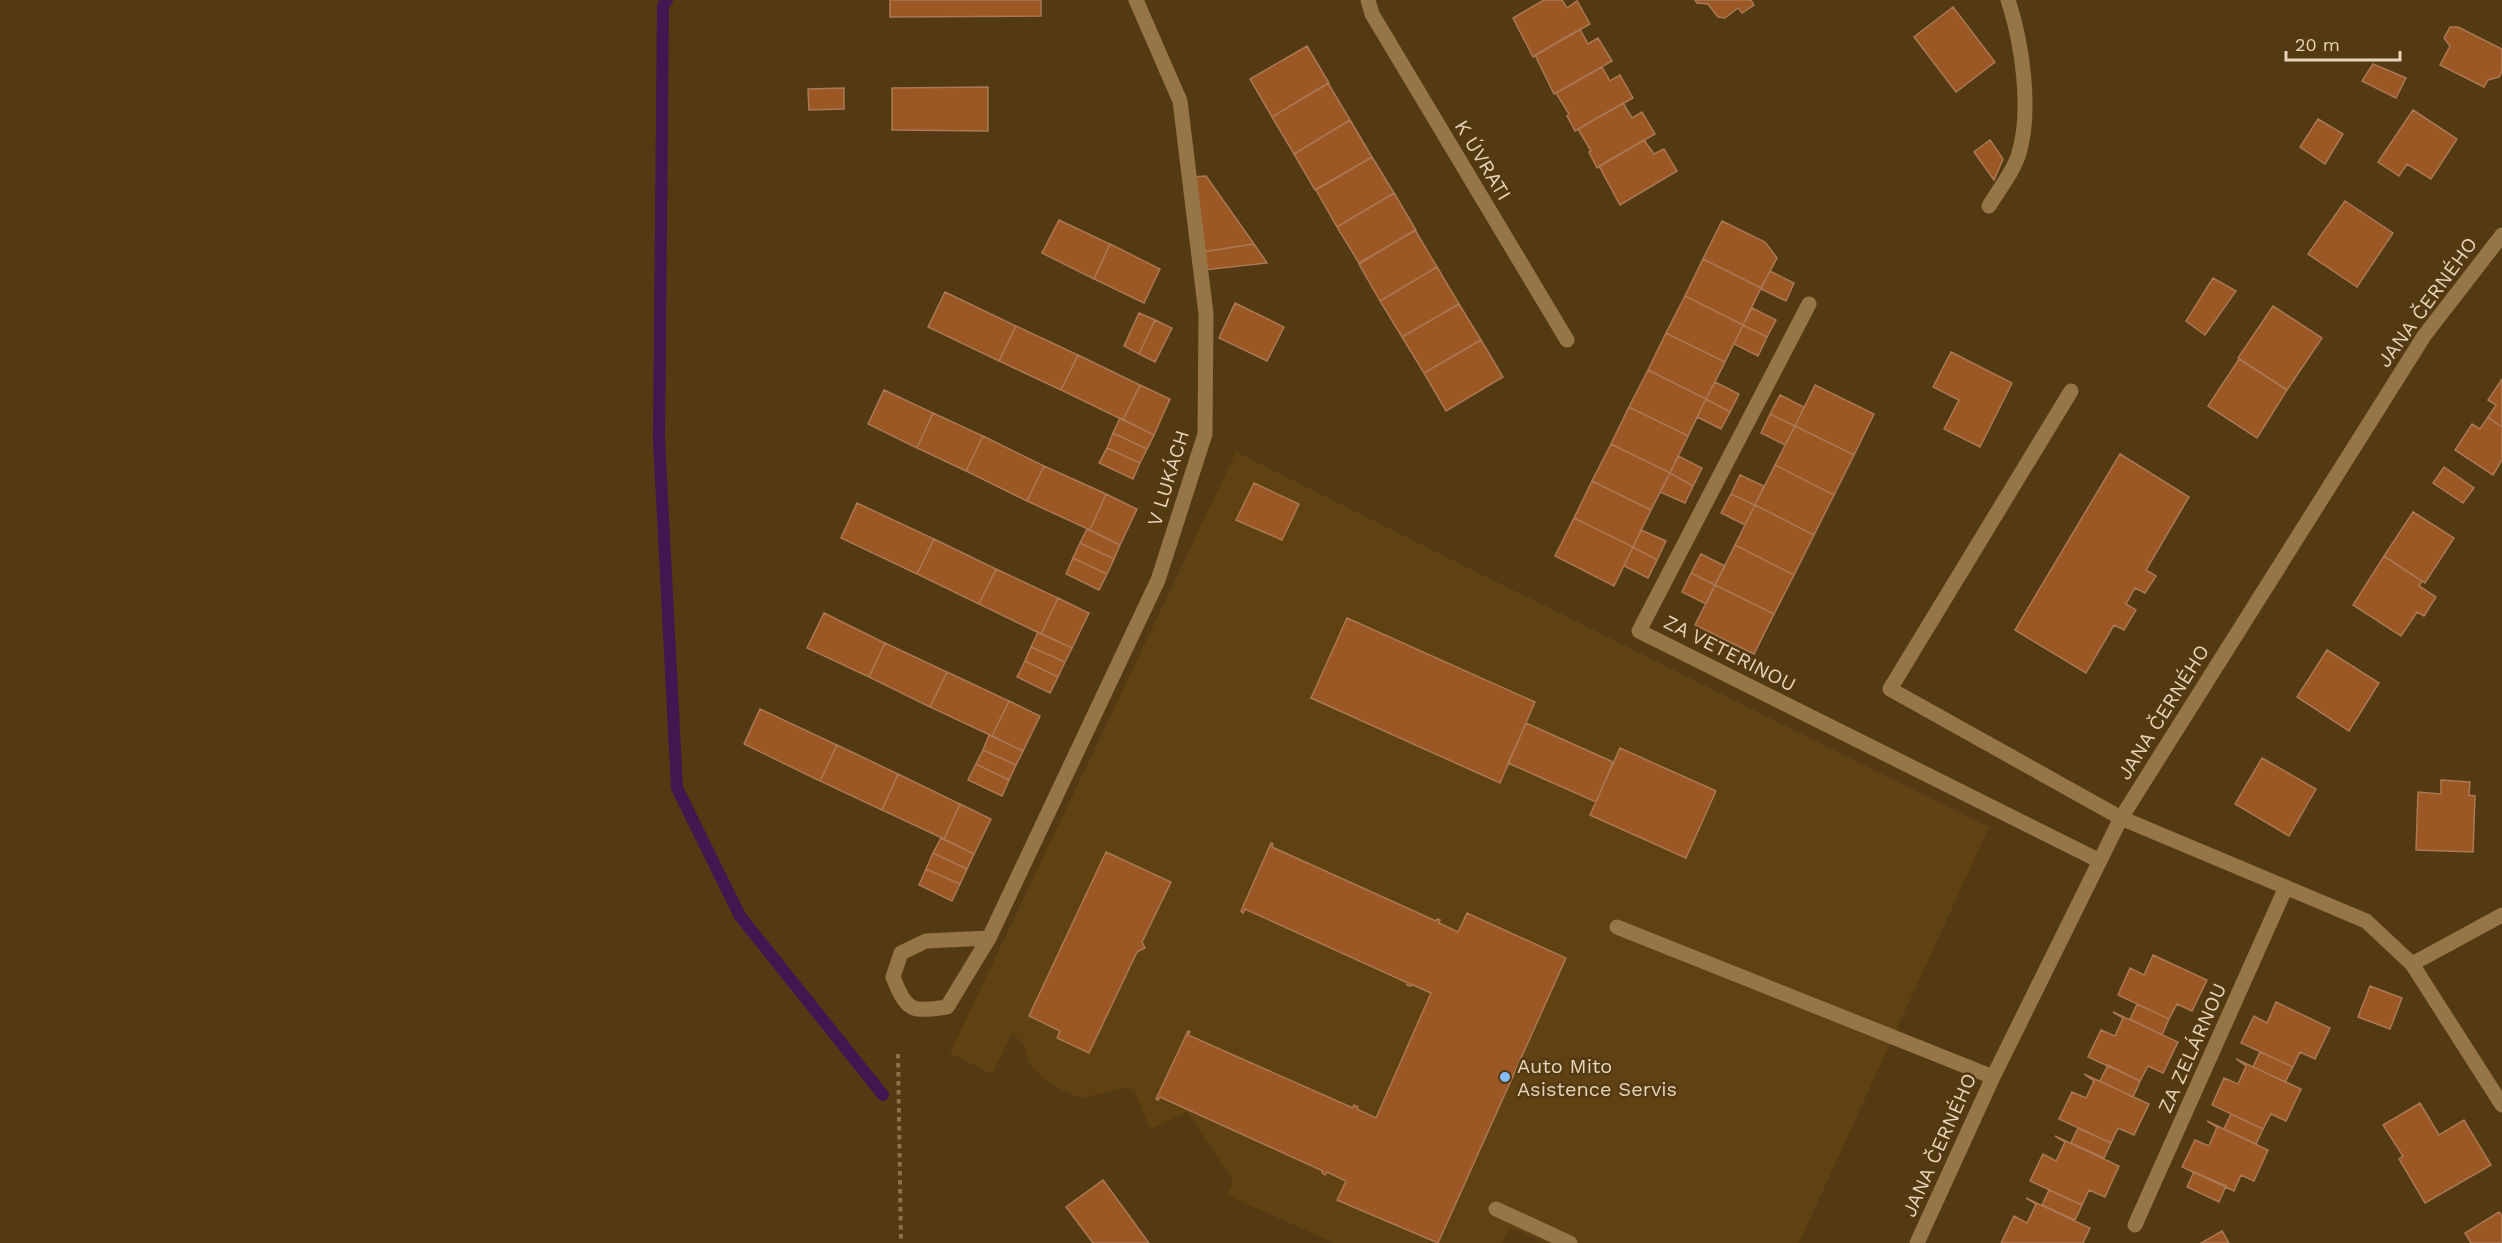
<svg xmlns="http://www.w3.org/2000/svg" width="2502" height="1243" font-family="'Work Sans',sans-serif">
<rect width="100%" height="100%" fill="#543a12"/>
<path fill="#5f4112" d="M1236 452 1989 827 1799 1243H1544L1510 1227 1502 1243H1334L1227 1195 1233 1181 1187 1112 1150 1129 1134 1090 1127 1088 1080 1098 1061 1090 1047 1082 1028 1063 1024 1044 1012 1034 992 1074 950 1053Z"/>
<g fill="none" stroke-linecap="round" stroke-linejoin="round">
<path stroke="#411651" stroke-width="12" d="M667 0 663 6 659 440 677 788 740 916 883 1095"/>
</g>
<path fill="#9b5825" stroke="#ab7854" stroke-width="1.5" d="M890 0H1041V16L890 17Z
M1544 0H1562L1567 8 1577 1 1590 24 1533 57 1513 18Z
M1695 0H1751L1754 5 1742 13 1738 8 1725 18 1718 17 1708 4 1697 3Z
M1953 7 1995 62 1956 92 1914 37Z
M2450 27H2458L2502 49V71L2499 77 2488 80 2484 87 2440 65 2450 46 2444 38Z
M1580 29 1588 44 1598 38 1612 61 1554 94 1535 55Z
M1307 46 1329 83 1272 117 1250 79Z
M2373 64 2406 78 2396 98 2362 81Z
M1602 67 1610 81 1620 75 1633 98 1575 131 1567 116 1569 114 1556 93Z
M1328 83 1350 120 1294 154 1272 117Z
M988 87V131L892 130V88Z
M844 88V109L809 110 808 89Z
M1623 103 1632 118 1642 112 1655 134 1597 168 1589 152 1591 151 1578 129Z
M2413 110 2457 139 2431 179 2407 164 2399 176 2378 162Z
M2318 119 2343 134 2325 164 2300 147Z
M1350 120 1372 157 1315 190 1294 154Z
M1644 140 1654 154 1664 149 1677 171 1620 205 1599 166Z
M1990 140 2003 159 1994 180 1974 152Z
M1372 157 1394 193 1337 227 1316 190Z
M1206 176 1254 244 1202 252 1192 177Z
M1394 193 1416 230 1359 263 1337 227Z
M2345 201 2393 233 2357 287 2308 254Z
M1059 220 1110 244 1094 279 1042 253Z
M1722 221 1765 242 1777 258 1761 288 1703 259Z
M1415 230 1437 267 1380 301 1359 264Z
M1110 244 1160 269 1144 303 1094 279Z
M1254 244 1267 263 1204 270 1202 252Z
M1703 259 1761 288 1743 325 1685 296Z
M1437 267 1459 304 1402 337 1380 301Z
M1770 271 1794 283 1786 301 1761 289Z
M2213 278 2236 291 2205 335 2186 321Z
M945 292 1016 326 999 361 928 327Z
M1685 296 1743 325 1725 362 1666 333Z
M1235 303 1284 327 1267 361 1219 338Z
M1459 304 1481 340 1424 373 1402 337Z
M2273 306 2322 338 2287 390 2238 358Z
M1752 308 1776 320 1767 337 1743 325Z
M1139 313 1155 320 1139 354 1124 346Z
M1155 320 1172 328 1155 362 1139 354Z
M1743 325 1767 337 1758 356 1734 344Z
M1016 326 1078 355 1061 390 999 361Z
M1666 333 1725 362 1706 399 1648 370Z
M1481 340 1503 377 1446 411 1424 373Z
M1951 352 2012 383 1980 447 1944 429 1959 400 1933 387Z
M1078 355 1140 385 1123 420 1061 390Z
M2239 359 2287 390 2257 438 2208 406Z
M1648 370 1706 399 1688 436 1629 407Z
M2502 379V427L2488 417 2496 405 2488 400Z
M1715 382 1739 394 1730 412 1706 399Z
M1140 385 1170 399 1154 435 1123 420Z
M1815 385 1874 414 1854 455 1795 426Z
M884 390 933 413 917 448 868 424Z
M1780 395 1804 407 1795 426 1770 414Z
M1706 399 1730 412 1721 429 1697 417Z
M1629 407 1688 436 1670 473 1611 444Z
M933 413 983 436 966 471 917 448Z
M1770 414 1795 426 1785 445 1761 433Z
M2488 417 2502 427V460L2493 475 2455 450 2472 424 2480 429Z
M1120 418 1154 435 1147 449 1113 433Z
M1795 426 1854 455 1834 495 1775 465Z
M1113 433 1147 449 1140 463 1107 448Z
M983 436 1044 466 1027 501 966 471Z
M1611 444 1670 473 1651 510 1592 481Z
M1107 448 1140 463 1133 479 1099 463Z
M2120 454 2189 497 2146 570 2156 576 2145 593 2135 588 2126 604 2136 610 2124 630 2114 625 2086 673 2015 630Z
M1678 456 1702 468 1693 486 1670 473Z
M1775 465 1834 495 1814 535 1755 505Z
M1044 466 1106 494 1090 530 1027 501Z
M2444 467 2474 488 2463 503 2433 483Z
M1670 473 1693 486 1685 503 1660 492Z
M1740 475 1764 486 1755 505 1731 494Z
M1592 481 1651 510 1633 547 1574 518Z
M1254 483 1299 504 1282 540 1236 520Z
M1106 494 1137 509 1120 545 1090 530Z
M1731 494 1755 505 1745 525 1721 513Z
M857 503 934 539 917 574 841 538Z
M1755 505 1814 535 1794 575 1735 545Z
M2413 512 2454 538 2425 583 2384 556Z
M1574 518 1633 547 1614 586 1555 556Z
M1087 529 1120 545 1114 559 1080 543Z
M1641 530 1666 541 1657 560 1633 547Z
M934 539 996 569 979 604 917 574Z
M1080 543 1114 559 1107 574 1073 558Z
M1735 545 1794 575 1774 614 1715 585Z
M1633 547 1657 560 1648 578 1624 566Z
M1701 554 1725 566 1715 585 1691 573Z
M2384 556 2422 581 2419 586 2436 597 2424 616 2417 612 2401 636 2353 605Z
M1073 558 1107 574 1099 590 1066 574Z
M996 569 1058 598 1041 634 979 604Z
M1691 573 1715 585 1706 604 1682 592Z
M1715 585 1774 614 1754 654 1695 625Z
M1058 598 1089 613 1072 648 1041 634Z
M824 613 885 643 869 677 807 648Z
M1347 618 1535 702 1500 783 1311 698Z
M1038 632 1072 648 1065 662 1031 647Z
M885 643 947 672 930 707 869 677Z
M1031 647 1065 662 1058 677 1025 661Z
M2327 650 2379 683 2349 731 2297 697Z
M1025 661 1058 677 1050 693 1017 677Z
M947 672 1009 701 992 736 930 707Z
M1009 701 1040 716 1023 751 992 736Z
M760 709 837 745 820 781 744 744Z
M1526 723 1613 762 1596 802 1508 763Z
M989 735 1023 751 1016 765 983 750Z
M837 745 898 774 882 810 820 781Z
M1620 748 1716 791 1686 858 1590 815Z
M983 750 1016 765 1009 780 976 764Z
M2262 758 2316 789 2289 836 2235 804Z
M976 764 1009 780 1002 796 968 780Z
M898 774 960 804 944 839 882 810Z
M2441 780 2470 782 2469 795 2475 796 2473 852 2416 850 2418 792 2441 794Z
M960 804 991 819 974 854 944 839Z
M941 838 974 854 967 869 933 853Z
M1271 843 1273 844 1272 847 1436 921 1437 919 1440 920 1439 923 1458 932 1467 913 1566 958 1438 1243 1337 1200 1346 1181 1327 1172 1325 1175 1322 1173 1323 1171 1160 1097 1158 1100 1156 1099 1188 1031 1190 1032 1188 1035 1353 1108 1354 1105 1358 1107 1357 1109 1376 1118 1431 993 1411 984V986L1407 985 1408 983 1245 909 1243 913 1241 911Z
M1106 852 1171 882 1142 942 1145 948 1137 952 1089 1053 1057 1038 1060 1031 1029 1016Z
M933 853 967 869 960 884 926 869Z
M926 869 960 884 952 901 919 885Z
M2153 955 2207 980 2192 1011 2177 1004 2169 1019 2118 995 2130 968 2144 975Z
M2370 986 2402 998 2390 1029 2358 1017Z
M2276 1002 2330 1028 2315 1059 2300 1052 2293 1067 2241 1043 2254 1016 2267 1023Z
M2137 1004 2169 1019 2162 1035 2130 1019Z
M2113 1012 2178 1042 2163 1073 2148 1066 2140 1081 2088 1057 2101 1030 2115 1036 2123 1018Z
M2260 1052 2293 1067 2285 1082 2253 1067Z
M2236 1059 2301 1089 2286 1121 2271 1114 2263 1129 2212 1105 2224 1078 2238 1084 2246 1066Z
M2108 1065 2140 1081 2133 1097 2100 1081Z
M2084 1074 2149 1104 2134 1135 2118 1128 2111 1143 2059 1119 2072 1092 2086 1098 2094 1081Z
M2420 1103 2439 1135 2464 1120 2491 1165 2425 1203 2399 1159 2403 1156 2383 1125Z
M2231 1114 2263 1129 2256 1144 2224 1129Z
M2207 1121 2268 1150 2254 1181 2241 1175 2234 1191 2182 1167 2195 1140 2209 1146 2217 1127Z
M2078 1128 2111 1143 2104 1158 2071 1143Z
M2055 1136 2119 1166 2105 1197 2089 1190 2082 1205 2030 1181 2043 1154 2056 1161 2065 1142Z
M2194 1172 2226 1186 2219 1202 2187 1187Z
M1103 1180 1149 1243H1093L1066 1207Z
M2049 1190 2082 1205 2075 1220 2042 1205Z
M2026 1198 2090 1228 2083 1243H2001L2014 1216 2027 1223 2036 1204Z
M2499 1212 2502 1216V1243H2471L2465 1233Z
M2222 1231 2229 1243H2201Z"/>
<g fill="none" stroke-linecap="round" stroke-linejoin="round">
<path stroke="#89724f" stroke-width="4" stroke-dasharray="4.5 4.5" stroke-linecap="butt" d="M898 1054 901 1243"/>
<path stroke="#967546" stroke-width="15" d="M1368 0 1372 14 1567 340
M1989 206C1998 191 2015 169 2019 153 2032 109 2022 42 2008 0
M1809 304 1639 631 2100 861
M2071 391 1890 689 2121 818 2366 921 2412 964 2502 1105
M1617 927 1993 1077
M989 938 926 941 901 953 893 977C907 1012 911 1012 947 1007L989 938 1158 580 1205 434 1206 314 1180 101 1136 0
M2412 964 2502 915
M1496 1209 1570 1243
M2135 1225 2286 887
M1917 1243 1993 1077 2121 818 2424 336 2502 235"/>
</g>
<circle fill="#88bbfc" stroke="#543a12" stroke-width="2" cx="1505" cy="1077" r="6"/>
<g text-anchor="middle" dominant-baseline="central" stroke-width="5" stroke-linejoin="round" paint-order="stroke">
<g font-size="20" fill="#e8d4ba" stroke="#543a12">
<text transform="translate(1483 160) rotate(59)">K ÚVRATI</text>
<text transform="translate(2427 302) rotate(-54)">JANA ČERNÉHO</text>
<text transform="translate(1168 478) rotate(-73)">V LUKÁCH</text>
<text transform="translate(1730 653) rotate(27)">ZA VETERINOU</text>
<text transform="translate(2163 712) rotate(-58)">JANA ČERNÉHO</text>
<text transform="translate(2192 1048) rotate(-66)">ZA ZELÁRNOU</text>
<text transform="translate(1939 1145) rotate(-66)">JANA ČERNÉHO</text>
</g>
<g font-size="20" fill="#e8d4ba" stroke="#543a12" text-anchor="start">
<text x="1517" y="1066">Auto Mito<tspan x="1517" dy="23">Asistence Servis</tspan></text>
</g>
</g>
<path d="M2286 51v9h114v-9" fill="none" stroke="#e8d4ba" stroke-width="3"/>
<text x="2295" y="51" font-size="18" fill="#e8d4ba" stroke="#543a12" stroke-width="4.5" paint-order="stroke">20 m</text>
</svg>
